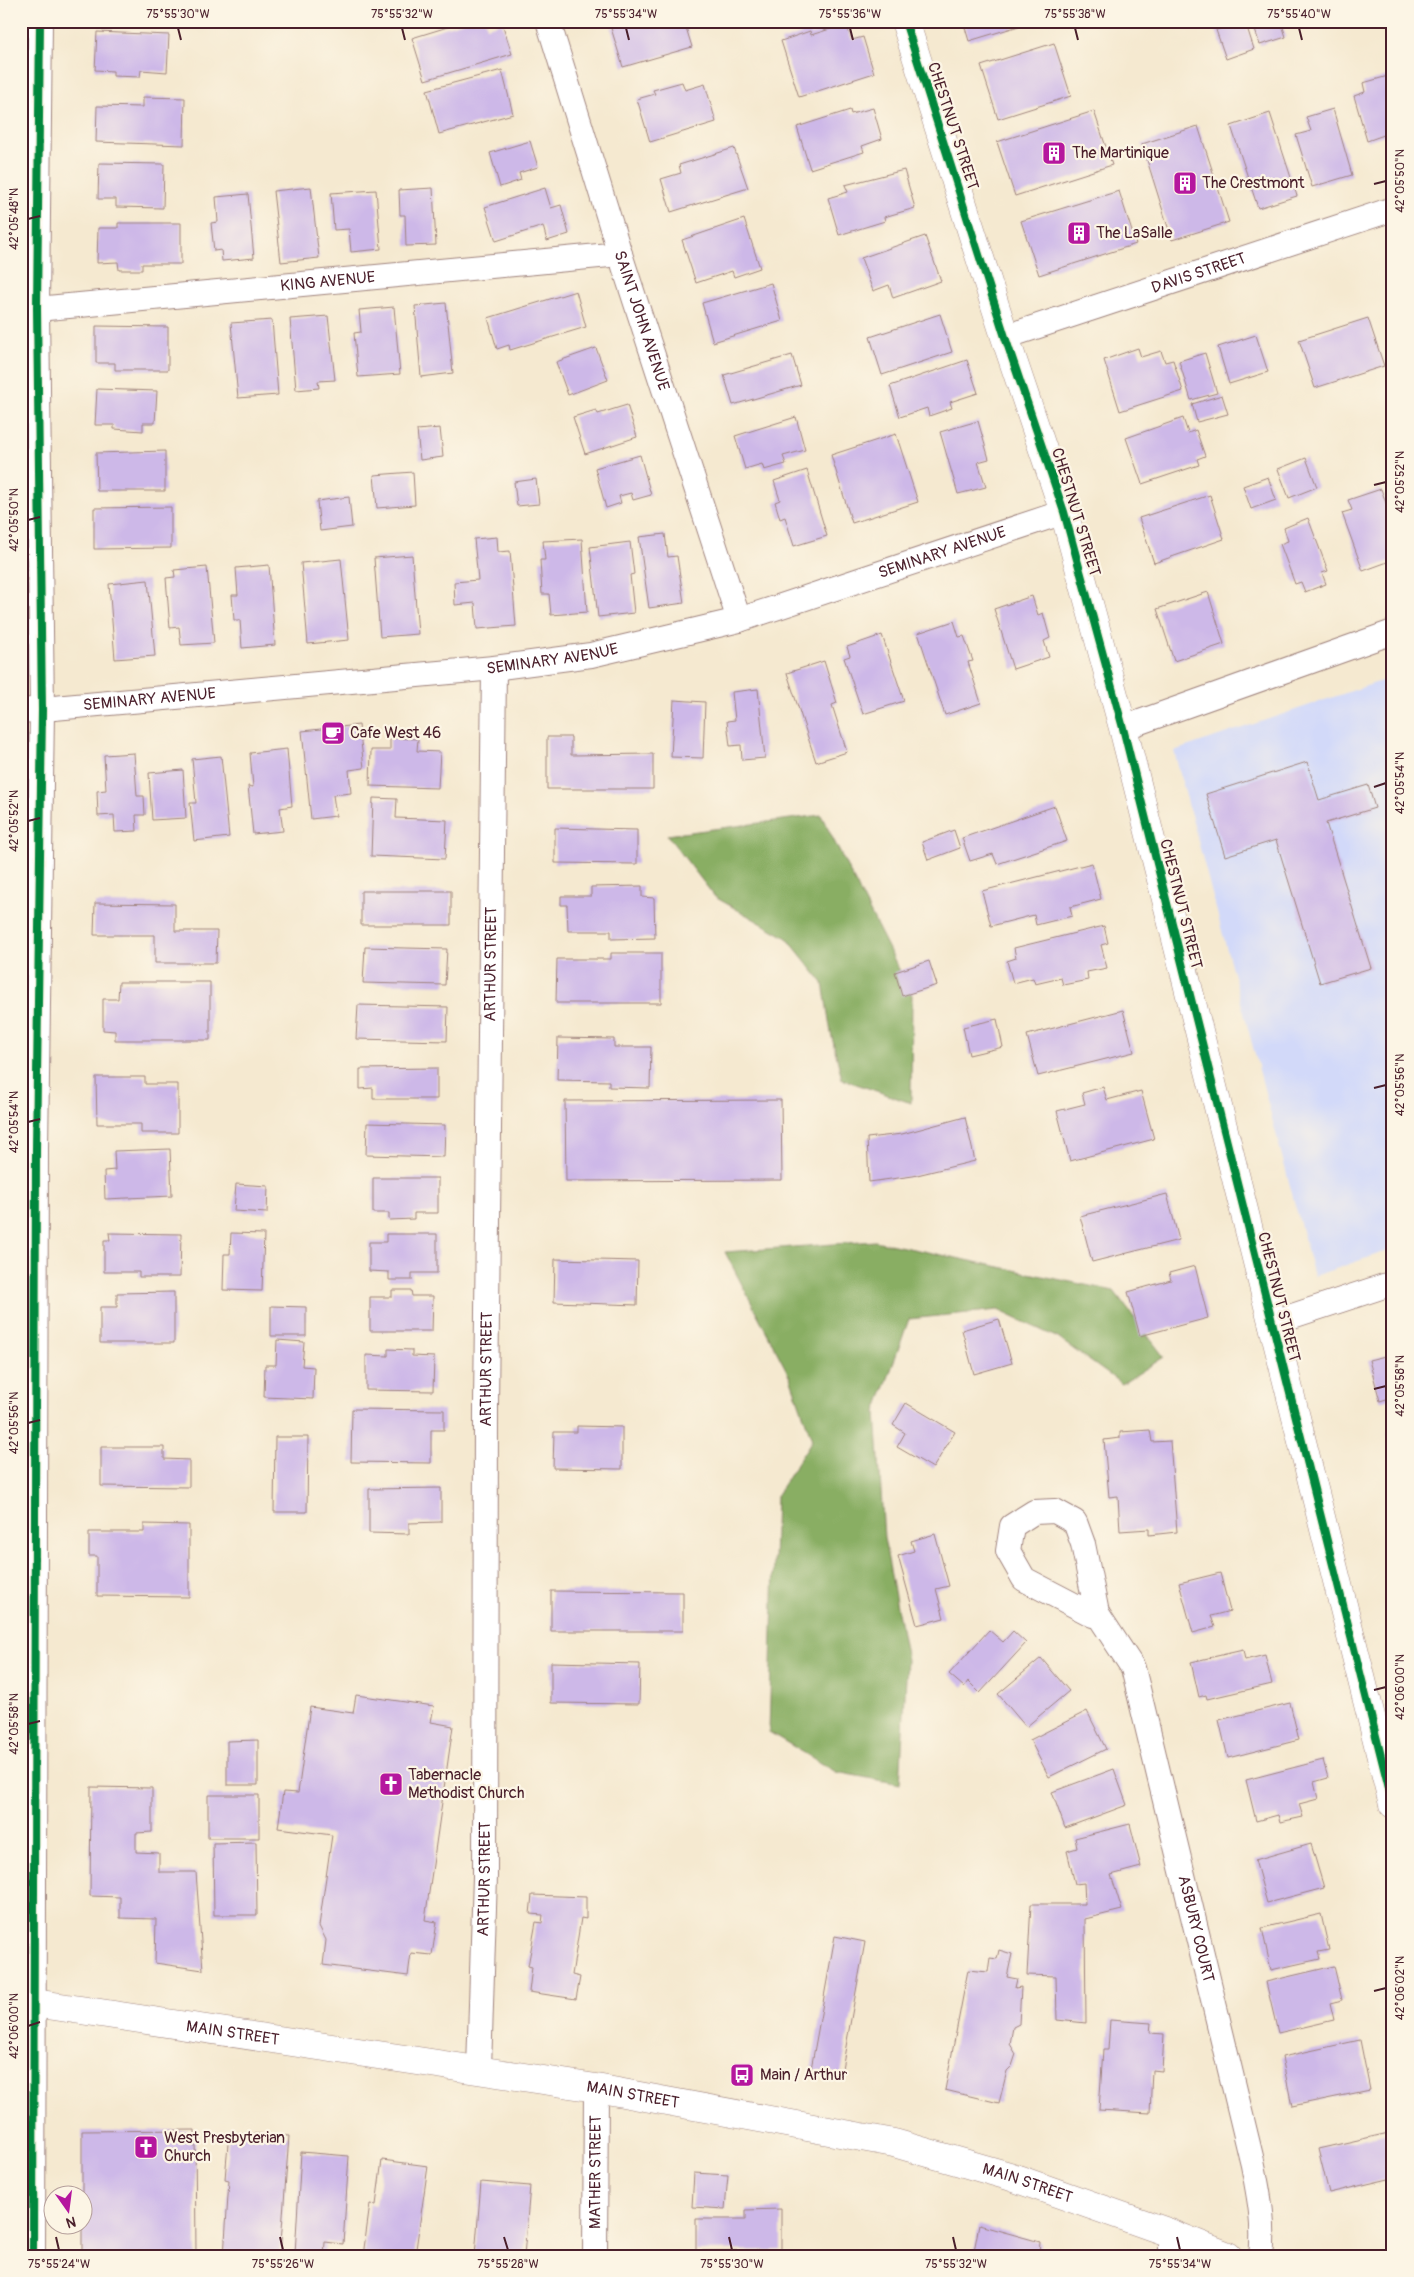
<svg xmlns="http://www.w3.org/2000/svg" width="1414" height="2277" font-family="Pangolin,sans-serif">
<rect width="100%" height="100%" fill="#fcf5e5"/>
<filter id="ink" filterUnits="userSpaceOnUse"><feTurbulence type="fractalNoise" baseFrequency=".02" numOctaves="2"/><feDisplacementMap in="SourceGraphic" scale="10" xChannelSelector="R" yChannelSelector="G"/><feConvolveMatrix kernelMatrix="1 2 1 2 8 2 1 2 1" color-interpolation-filters="sRGB"/></filter>
<filter id="wash" filterUnits="userSpaceOnUse"><feTurbulence type="fractalNoise" baseFrequency=".0096" numOctaves="4" result="noise"/><feDisplacementMap in="SourceGraphic" scale="20" xChannelSelector="R" yChannelSelector="G"/><feGaussianBlur stdDeviation="1.12" result="paint"/><feColorMatrix in="noise" values="0 0 0 0 0 0 0 0 0 0 0 0 0 0 0 0 0 1.4 0 .05"/><feComposite in="paint" operator="in"/></filter>
<g filter="url(#wash)">
<rect width="100%" height="100%" fill="#f5e9d0"/>
<path fill="#d2d9f9" d="M1393 677V1249L1314 1276 1174 751Z"/>
<path fill="#89ae63" stroke="#6a6647" d="M821 815 912 995 911 1103 842 1079 831 1033 823 983 787 938 715 897 667 835Z
M875 1241 1114 1291 1164 1357 1122 1384 1058 1338 998 1310 909 1319 876 1412 884 1538 907 1660 900 1784 836 1772 769 1732 776 1496 812 1440 790 1377 725 1252Z"/>
<g id="blocks">
<path fill="#cdb8e8" d="M467 21H485L487 27 502 23 512 54 425 80 412 38Z
M633 21H684L692 47 623 67 611 28Z
M777 21H789V22L778 25Z
M963 21H1032V22L969 41Z
M1245 21 1254 49 1226 59 1216 30Z
M1252 21H1281L1286 37 1260 45Z
M846 24 852 40 863 37 874 73 799 97 781 41 810 31 811 35Z
M97 32 169 35 167 72 141 70 140 77 113 76V71L95 70Z
M1054 43 1071 96 998 119 981 66Z
M502 70 513 114 439 134 427 90Z
M1388 76 1389 83 1393 82V145L1387 146 1384 135 1367 141 1354 96 1365 92 1363 83Z
M682 82 685 90 705 84 716 122 650 142 637 99 655 94 653 90Z
M143 97 185 98 184 145 96 142 97 106 143 107Z
M873 108 882 139 862 146 864 152 810 169 797 127 850 110 851 114Z
M1333 109 1352 175 1312 187 1296 135 1311 131 1306 117Z
M1094 111 1112 165 1015 196 997 142Z
M1270 113 1297 196 1258 208 1231 126Z
M1198 126 1229 222 1172 240 1142 144Z
M530 141 538 167 519 173 521 180 500 187 490 153Z
M734 148 748 188 671 212 661 179 681 173 679 165Z
M99 163 164 164 163 208 116 207V199H98Z
M904 170 915 208 884 217 885 221 839 235 828 198 848 192 845 185Z
M311 187 319 258 281 262 273 191Z
M433 188 436 245 406 246 405 215H400L399 190Z
M545 188 551 208 561 205 569 234 547 241 543 226 496 241 485 207Z
M376 190 381 249 351 252 349 229 334 230 331 193Z
M1119 191 1136 244 1039 275 1021 221Z
M248 194 254 258 222 261 221 250 214 251 211 223 218 222 216 197Z
M744 219 760 268 734 277 732 271 696 283 682 240Z
M118 223H181V264H142V270H119L118 262 97 263 98 228H118Z
M925 236 941 281 893 298 889 285 873 291 861 258Z
M771 283 782 321 713 342 702 303Z
M576 291 586 327 510 350 509 345 497 349 488 318Z
M446 303 453 373 421 377 415 306Z
M394 307 400 374 358 377 354 333 361 332 359 310Z
M940 314 952 352 882 375 870 337Z
M328 316 335 380 318 381 319 388 296 390 290 319Z
M1368 318 1384 366 1315 388 1299 340Z
M272 320 278 395 238 398 231 323Z
M96 326 168 327V370H115V363H96Z
M1256 335 1268 372 1229 384 1218 347Z
M596 348 608 380 568 395 556 362Z
M1138 348 1141 357 1161 351 1165 362 1173 360 1183 391 1120 411 1104 360Z
M1205 353 1217 393 1191 400 1179 361Z
M792 355 801 385 733 405 724 375Z
M967 360 978 393 950 402 952 408 929 416 927 408 900 417 890 386Z
M97 389 157 391 155 423H143V431L114 429V425H95Z
M1222 395 1228 414 1197 422 1192 404Z
M627 405 637 437 585 454 573 417 596 410 598 414Z
M796 417 805 450 783 456 786 464 764 470 762 464 745 469 735 436Z
M1183 418 1188 433 1196 430 1205 456 1197 459 1199 465 1142 484 1126 438Z
M978 421 989 459 978 462 986 487 958 494 940 432Z
M440 428 443 457 420 460 417 430Z
M896 434 918 502 852 523 831 455Z
M165 451V491H97L96 453Z
M640 455 651 495 633 500 631 493 619 496 621 503 606 508 595 468Z
M1306 458 1317 487 1289 498 1278 469Z
M807 470 827 536 794 546 785 517 780 519 775 502 780 500 774 481Z
M413 472 415 505 377 508 374 475Z
M1268 477 1276 500 1251 509 1243 486Z
M536 479 539 504 517 506 514 482Z
M1381 489 1393 522V560L1363 571 1342 513 1352 510 1348 500Z
M1210 495 1224 539 1154 563 1139 518Z
M349 497 352 527 320 531 317 501Z
M171 507V548L94 549V508Z
M1308 518 1328 571 1322 573 1326 584 1305 592 1301 582 1295 584 1280 544 1288 541 1284 528Z
M665 534 668 557 677 556 684 603 649 608 639 537Z
M497 537 498 552 510 551 516 626 477 629 475 603 455 605 454 582 478 580 474 539Z
M582 539 587 612 551 615 549 594H542L540 560H545L543 541Z
M630 542 634 574 630 575 634 613 598 617 590 547Z
M412 555 418 634 380 637 374 558Z
M341 559 349 640 308 644 301 563Z
M269 565 275 645 242 648 240 620H234L232 595H238L236 568Z
M207 567 214 643 181 645 179 627 170 628 166 578 175 577 174 570Z
M148 580 155 656 115 659 109 584Z
M1208 592 1224 644 1174 661 1157 609Z
M1032 596 1038 615 1043 613 1050 638 1044 641 1049 657 1013 669 994 609Z
M954 621 959 637 964 636 973 661 968 662 981 703 945 715 918 633Z
M882 635 904 701 863 714 844 658 850 656 847 647Z
M824 661 837 703 832 705 847 752 816 762 787 673Z
M758 689 765 758 742 760 741 745 730 746 727 721 735 720 732 692Z
M674 700 705 702 703 758 671 757Z
M359 725 364 768 349 770 351 793 333 795 336 816 311 819 302 731Z
M547 737H571V755L653 754V789H547Z
M390 738 418 739 417 751 440 752 438 788 370 786 371 750H390Z
M287 749 292 806 280 808 283 831 253 834 248 786 253 787 250 753Z
M134 753 137 796H144L145 815H136L137 831 115 832 114 815 98 816 97 791 106 790 104 755Z
M221 756 229 837 194 841 190 803H196L192 759Z
M1307 762 1319 800 1368 785 1375 808 1326 823 1371 968 1320 983 1276 840 1225 856 1206 794Z
M183 770 186 818 152 820 149 773Z
M373 798 397 799 396 818 447 820 445 859 371 856Z
M1055 806 1067 841 997 864 993 854 970 861 962 838Z
M555 828 637 830V864L555 863Z
M954 830 960 848 928 860 922 842Z
M1092 863 1101 899 1070 907 1072 916 1036 925 1034 915 991 926 982 891Z
M642 886V897L654 898 655 938 611 939V931H568L567 905H561V896H591V887Z
M361 891H451V925H361Z
M95 903 175 904V931H217L216 963H155V935H94Z
M1104 926 1108 943 1101 945 1107 968 1087 972 1088 980 1063 985 1061 978 1035 984 1033 978 1013 983 1007 961 1016 958 1014 948Z
M365 947 447 949 445 985 363 983Z
M611 953H661V1003H556L557 959H611Z
M929 961 937 985 902 996 895 972Z
M119 982H210V1040H115V1031L103 1030V999H118Z
M358 1005 448 1007 447 1041 356 1039Z
M1123 1010 1134 1052 1038 1076 1027 1035Z
M997 1019 1003 1047 969 1055 963 1027Z
M558 1038 614 1039V1047H651L650 1088 609 1087V1081L557 1080Z
M437 1068V1099H373V1088L360 1089V1069Z
M96 1077H145V1084H178V1133H141V1124H97Z
M1103 1087 1107 1100 1141 1091 1154 1139 1070 1161 1057 1111 1085 1104 1082 1093Z
M781 1100 782 1180 566 1181 565 1101Z
M965 1117 975 1161 913 1176 869 1182 867 1138 902 1134Z
M367 1123 445 1125 444 1157 366 1155Z
M170 1149 172 1196 105 1199 104 1171 115 1170 114 1151Z
M373 1178H438V1213H414V1219L389 1220V1213H373Z
M236 1184 268 1186 267 1213 234 1211Z
M1167 1194 1179 1240 1092 1262 1080 1216Z
M109 1233 181 1234 180 1277H139V1272H104V1240H110Z
M231 1233 264 1234 262 1291 223 1290 224 1254H230Z
M386 1234H437V1273H412V1280H389V1272L369 1271V1242H386Z
M555 1259 638 1261 637 1305 554 1302Z
M1195 1266 1208 1318 1140 1336 1128 1292 1171 1280 1169 1273Z
M392 1290H411L412 1296H433L432 1331H370V1297H392Z
M174 1292V1343H100V1307H117V1293Z
M271 1306 306 1307V1336H271Z
M999 1319 1012 1363 974 1374 962 1330Z
M277 1340 304 1342 302 1366 314 1367 313 1399 264 1397 265 1365H276Z
M388 1349 412 1350V1356L434 1357 433 1391 366 1390V1355L388 1356Z
M1393 1354V1397L1380 1401 1369 1360Z
M906 1403 955 1432 933 1468 897 1447 905 1433 893 1425Z
M352 1409 444 1410V1430H431V1463L351 1462Z
M577 1426 622 1427V1469L553 1468 554 1432H577Z
M1150 1430 1152 1442 1170 1441 1177 1532 1149 1535V1529L1120 1531 1118 1496 1109 1497 1104 1440 1120 1438V1432Z
M1393 1433V1453H1392L1387 1434Z
M275 1437H308L307 1512H274Z
M101 1447H164V1459L189 1460V1487L101 1486Z
M441 1488V1522L409 1523V1534L369 1533V1489Z
M144 1524 189 1525V1597L97 1596V1556H89V1532H144Z
M935 1534 949 1586 936 1589 944 1618 917 1625 898 1556 914 1551 911 1541Z
M1220 1573 1230 1611 1211 1616 1215 1627 1193 1633 1179 1583Z
M551 1591 683 1592V1631H551Z
M989 1630 1003 1642 1013 1631 1026 1643 980 1693 968 1681 964 1687 949 1674Z
M1243 1650 1245 1660 1265 1655 1272 1684 1207 1699 1206 1695 1199 1697 1191 1662Z
M1041 1658 1069 1691 1026 1727 998 1694Z
M551 1662 640 1664 639 1704 551 1703Z
M356 1695 434 1706 431 1722 453 1726 425 1920 437 1922 432 1955 411 1953 408 1976 323 1965 326 1940 319 1926 332 1835 278 1828 283 1792 298 1793 310 1707 353 1713Z
M1290 1703 1299 1740 1228 1758 1219 1720Z
M1087 1711 1106 1749 1049 1777 1030 1740Z
M258 1740V1785H227V1741Z
M1323 1760 1328 1778 1314 1782 1318 1799 1299 1804 1303 1817 1280 1822 1278 1815 1256 1821 1246 1780Z
M1114 1769 1127 1805 1065 1828 1052 1792Z
M91 1787 152 1788V1832L136 1833V1852L159 1853V1872H196L203 1970 155 1963 156 1919 120 1918V1897L90 1896Z
M208 1795H259V1838H208Z
M1130 1824 1141 1867 1111 1875 1122 1910 1085 1919 1086 2023 1057 2020 1056 1976 1027 1975 1031 1904H1085L1084 1883 1075 1884 1067 1851 1077 1848 1075 1838Z
M256 1842 257 1915H214L213 1843Z
M1311 1844 1324 1888 1267 1903 1255 1860Z
M532 1895 586 1897V1919L581 1918 572 1975 580 1977 576 1999 529 1992 532 1967 528 1966 536 1922 542 1923 543 1915 530 1914Z
M1321 1914 1329 1950 1318 1952 1320 1959 1271 1970 1262 1928Z
M835 1936 865 1942 841 2074 811 2069Z
M999 1950 1012 1954 1007 1977 1017 1979 1015 1988 1021 1987 1019 2024 1013 2027 1010 2044 1016 2054 1012 2066 1007 2071 999 2103 945 2090 968 1970 988 1972 990 1958 997 1959Z
M1334 1966 1342 2000 1330 2003 1334 2020 1278 2033 1266 1982Z
M1110 2020 1151 2023 1150 2033 1164 2034 1162 2071 1152 2070 1150 2113 1099 2110 1103 2050H1108Z
M1360 2040 1370 2090 1292 2106 1282 2057Z
M195 2130 196 2256H82V2131Z
M229 2132 289 2136 280 2256H224L229 2180 225 2179Z
M1393 2132V2178L1329 2193 1318 2149Z
M301 2152 349 2156 343 2244 325 2242 324 2256 295 2254Z
M382 2160 428 2166 415 2256H363L370 2204 376 2205Z
M694 2173 728 2175 725 2209 692 2207Z
M481 2182 530 2186 524 2256H475Z
M781 2209V2250L696 2251V2219H746V2210Z
M979 2225 1040 2242 1039 2253 1046 2256H973Z"/>
</g>
</g>
<g filter="url(#ink)">
<use href="#blocks" fill-opacity="0" stroke="#a0847e" stroke-width="1"/>
<g fill="none" stroke-linecap="round" stroke-linejoin="round">
<g stroke="#a0847e" stroke-width="26">
<g id="street">
<path id="s1" d="M548 21 620 254 739 620"/>
<path id="s2" d="M37 309 620 254"/>
<path id="s3" d="M1005 337 1393 209"/>
<path id="s4" d="M21 711 494 668 591 655 739 620 1064 512"/>
<path d="M1123 728 1393 632"/>
<path d="M1271 1323 1393 1283"/>
<path d="M1055 1511 1075 1522 1083 1544 1097 1613 1093 1615 1024 1579 1008 1551 1012 1526 1034 1512Z"/>
<path id="s5" d="M1097 1613 1133 1668 1253 2165C1259 2196 1265 2225 1261 2256"/>
<path id="s6" d="M479 2069 485 1876 486 1405 494 668"/>
<path d="M33 2256 36 1149 42 710 37 309 40 21"/>
<path id="s7" d="M595 2256 596 2088"/>
<path d="M1170 2256V2233"/>
</g>
</g>
<g stroke="#a0847e" stroke-width="29">
<path id="secondary" d="M905 21 1005 337 1064 512 1123 728 1393 1804"/>
</g>
<g stroke="#a0847e" stroke-width="29">
<g id="primary">
<path id="s8" d="M21 2001 596 2088 894 2143 1009 2176 1170 2233 1228 2256"/>
</g>
</g>
<use href="#street" stroke="#fff" stroke-width="24"/>
<use href="#secondary" stroke="#fff" stroke-width="28"/>
<use href="#primary" stroke="#fff" stroke-width="28"/>
<g stroke="#fcf5e5" stroke-width="11">
<path id="cycleway" d="M905 21 1005 337 1064 512 1123 728 1393 1804
M33 2256 36 1149 42 710 37 309 40 21"/>
</g>
<use href="#cycleway" stroke="#00873e" stroke-width="8"/>
</g>
</g>
<path fill="none" stroke="#4a1f2b" stroke-width="2" d="M178 28 181 40M402 28 405 40M626 28 629 40M850 28 853 40M1075 28 1078 40M1299 28 1302 40M1374 184 1386 181M28 219 40 216M1374 485 1386 482M28 520 40 517M1374 787 1386 783M28 821 40 818M1374 1088 1386 1085M28 1122 40 1119M1374 1389 1386 1386M28 1423 40 1420M1374 1690 1386 1687M28 1724 40 1721M1374 1991 1386 1988M28 2026 40 2022M56 2237 59 2250M280 2237 283 2250M504 2237 508 2250M729 2237 732 2250M953 2237 956 2250M1177 2237 1180 2250"/>
<defs>
<g id="building-square" transform="scale(1.25)"><rect x="-9" y="-9" width="18" height="18" rx="4" fill="#b5179e" stroke="#fcf5e5"/><path d="M-4-6H4V6H1V3H-1V6H-4ZM-2.5-4.3h1.7v1.8h-1.7ZM.8-4.3h1.7v1.8H.8ZM-2.5-1h1.7V.8h-1.7ZM.8-1h1.7V.8H.8Z" fill="#fff"/></g>
<g id="cafe-square" transform="scale(1.25)"><rect x="-9" y="-9" width="18" height="18" rx="4" fill="#b5179e" stroke="#fcf5e5"/><path d="M-5.5-4.5H6V0H3Q3 3.5 0 3.5H-2.5Q-5.5 3.5-5.5 0ZM3-3.2v2h1.7v-2ZM-6 4.5H4V6H-6Z" fill="#fff"/></g>
<g id="church-square" transform="scale(1.25)"><rect x="-9" y="-9" width="18" height="18" rx="4" fill="#b5179e" stroke="#fcf5e5"/><path d="M-1.2-6h2.4v3.5h3.3v2.4h-3.3V6h-2.4V-.1h-3.3v-2.4h3.3Z" fill="#fff"/></g>
<g id="bus-square" transform="scale(1.25)"><rect x="-9" y="-9" width="18" height="18" rx="4" fill="#b5179e" stroke="#fcf5e5"/><path d="M-5-6H5V4H4V6H2V4H-2V6H-4V4H-5ZM-3.5-4V0h7V-4ZM-3.5 1.2v1.5H-2V1.2ZM2 1.2v1.5H3.5V1.2Z" fill="#fff"/></g>
</defs>
<g fill-rule="evenodd">
<use href="#building-square" x="1054" y="153"/>
<use href="#building-square" x="1185" y="183"/>
<use href="#building-square" x="1079" y="233"/>
<use href="#cafe-square" x="333" y="733"/>
<use href="#church-square" x="391" y="1784"/>
<use href="#bus-square" x="742" y="2075"/>
<use href="#church-square" x="146" y="2147"/>
</g>
<g text-anchor="middle" dominant-baseline="central" stroke-width="4.5" stroke-linejoin="round" paint-order="stroke">
<g font-size="16" fill="#4a1f2b" stroke="#fcf5e5">
<text transform="translate(953 126) rotate(72)">CHESTNUT STREET</text>
<text stroke="none"><textPath href="#s3" startOffset="204">DAVIS STREET</textPath></text>
<text stroke="none"><textPath href="#s2" startOffset="292">KING AVENUE</textPath></text>
<text stroke="none"><textPath href="#s1" startOffset="314">SAINT JOHN AVENUE</textPath></text>
<text transform="translate(1076 512) rotate(73)">CHESTNUT STREET</text>
<text stroke="none"><textPath href="#s4" startOffset="939">SEMINARY AVENUE</textPath></text>
<text stroke="none"><textPath href="#s4" startOffset="534">SEMINARY AVENUE</textPath></text>
<text stroke="none"><textPath href="#s4" startOffset="129">SEMINARY AVENUE</textPath></text>
<text transform="translate(1181 904) rotate(76)">CHESTNUT STREET</text>
<text stroke="none"><textPath href="#s6" startOffset="1105">ARTHUR STREET</textPath></text>
<text transform="translate(1279 1297) rotate(76)">CHESTNUT STREET</text>
<text stroke="none"><textPath href="#s6" startOffset="700">ARTHUR STREET</textPath></text>
<text stroke="none"><textPath href="#s6" startOffset="190">ARTHUR STREET</textPath></text>
<text stroke="none"><textPath href="#s5" startOffset="334">ASBURY COURT</textPath></text>
<text stroke="none"><textPath href="#s8" startOffset="214">MAIN STREET</textPath></text>
<text stroke="none"><textPath href="#s8" startOffset="619">MAIN STREET</textPath></text>
<text stroke="none"><textPath href="#s7" startOffset="84">MATHER STREET</textPath></text>
<text stroke="none"><textPath href="#s8" startOffset="1024">MAIN STREET</textPath></text>
</g>
<g font-size="16" fill="#4a1f2b" stroke="#fcf5e5" text-anchor="start">
<text x="1072" y="153">The Martinique</text>
<text x="1202" y="183">The Crestmont</text>
<text x="1096" y="233">The LaSalle</text>
<text x="350" y="733">Cafe West 46</text>
<text x="408" y="1775">Tabernacle<tspan x="408" dy="18">Methodist Church</tspan></text>
<text x="760" y="2075">Main / Arthur</text>
<text x="164" y="2138">West Presbyterian<tspan x="164" dy="18">Church</tspan></text>
</g>
</g>
<rect width="1414" height="2277" fill="none" stroke="#fcf5e5" stroke-width="55"/>
<g transform="translate(68 2210) rotate(166)"><circle r="24" fill="#fcf5e5" stroke="#b59f9b"/>
<path d="M0-4L9 19L0 12L-9 19Z" fill="#b5179e"/>
<text y="-8" font-size="14" font-weight="bold" text-anchor="middle" fill="#4a1f2b">N</text>
</g>
<rect x="28" y="28" width="1358" height="2222" fill="none" stroke="#4a1f2b" stroke-width="2"/>
<g font-size="12" text-anchor="middle" fill="#4a1f2b">
<text x="178" y="18">75°55'30"W</text>
<text x="402" y="18">75°55'32"W</text>
<text x="626" y="18">75°55'34"W</text>
<text x="850" y="18">75°55'36"W</text>
<text x="1075" y="18">75°55'38"W</text>
<text x="1299" y="18">75°55'40"W</text>
<text transform="translate(1400 181) rotate(-90)" y="4">42°05'50"N</text>
<text transform="translate(14 219) rotate(-90)" y="4">42°05'48"N</text>
<text transform="translate(1400 482) rotate(-90)" y="4">42°05'52"N</text>
<text transform="translate(14 520) rotate(-90)" y="4">42°05'50"N</text>
<text transform="translate(1400 783) rotate(-90)" y="4">42°05'54"N</text>
<text transform="translate(14 821) rotate(-90)" y="4">42°05'52"N</text>
<text transform="translate(1400 1085) rotate(-90)" y="4">42°05'56"N</text>
<text transform="translate(14 1122) rotate(-90)" y="4">42°05'54"N</text>
<text transform="translate(1400 1386) rotate(-90)" y="4">42°05'58"N</text>
<text transform="translate(14 1423) rotate(-90)" y="4">42°05'56"N</text>
<text transform="translate(1400 1687) rotate(-90)" y="4">42°06'00"N</text>
<text transform="translate(14 1724) rotate(-90)" y="4">42°05'58"N</text>
<text transform="translate(1400 1988) rotate(-90)" y="4">42°06'02"N</text>
<text transform="translate(14 2026) rotate(-90)" y="4">42°06'00"N</text>
<text x="59" y="2268">75°55'24"W</text>
<text x="283" y="2268">75°55'26"W</text>
<text x="508" y="2268">75°55'28"W</text>
<text x="732" y="2268">75°55'30"W</text>
<text x="956" y="2268">75°55'32"W</text>
<text x="1180" y="2268">75°55'34"W</text>
</g>
</svg>
